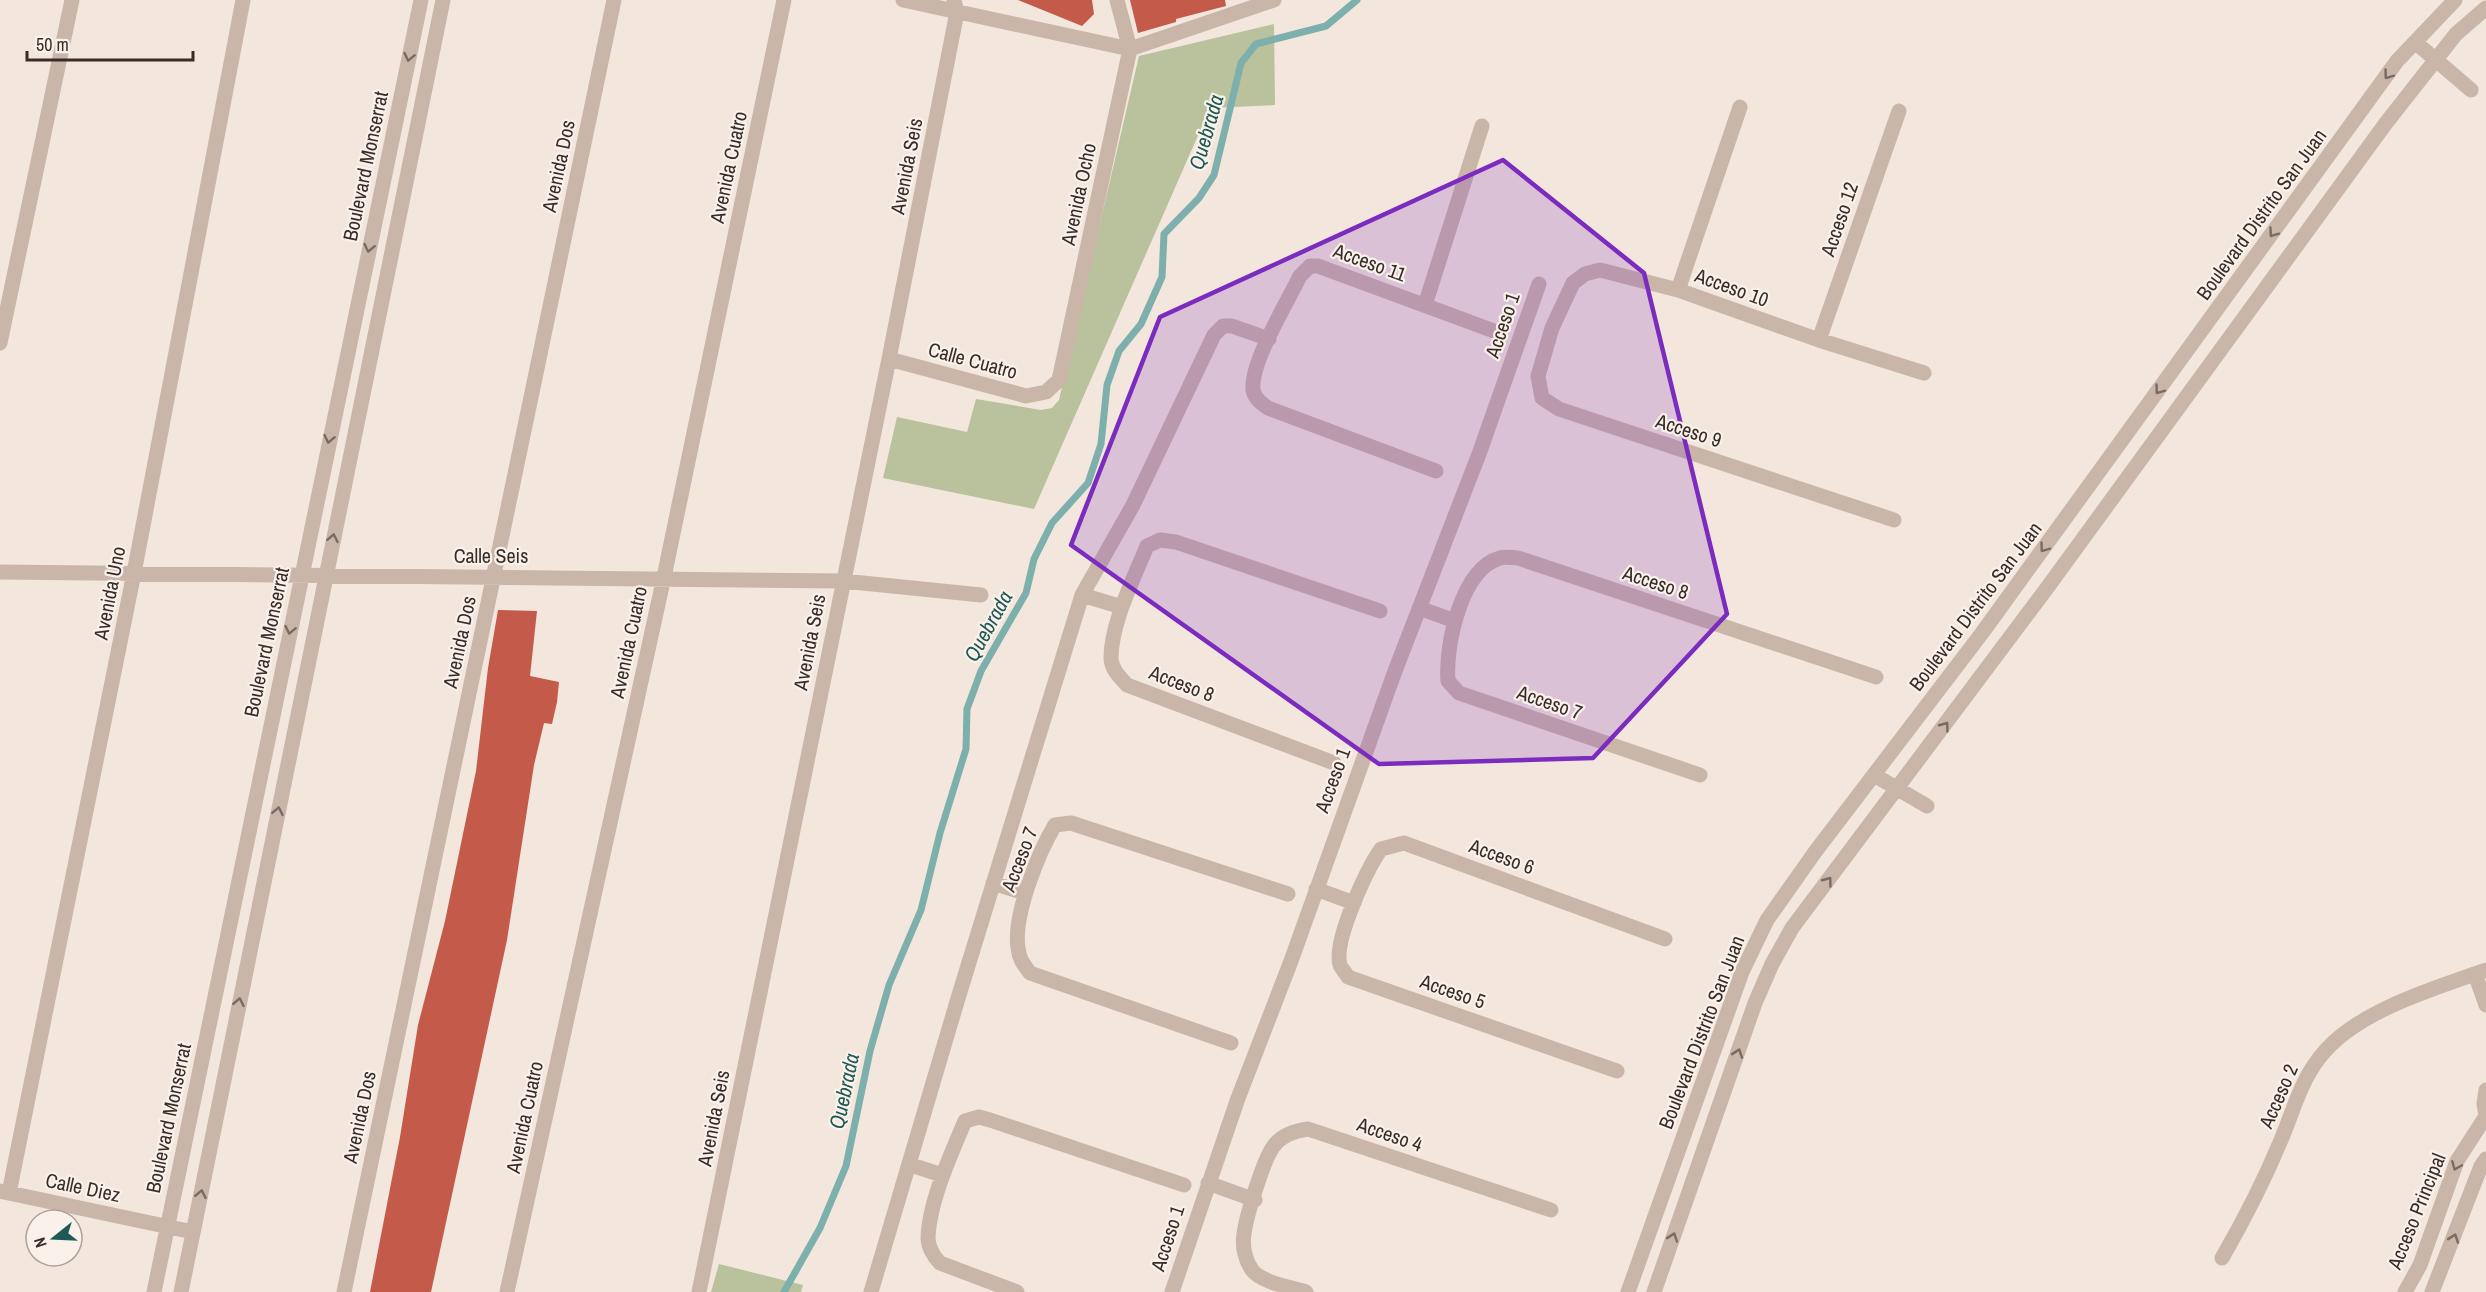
<svg xmlns="http://www.w3.org/2000/svg" width="2486" height="1292" font-family="'Archivo Narrow',sans-serif">
<rect width="100%" height="100%" fill="#f2e6dd"/>
<path fill="#b9c19d" d="M1274 24 1275 105 1210 108 1034 509 883 478 897 417 967 432 976 399 1041 410 1052 408 1059 400 1139 56Z
M719 1264 803 1285 801 1292H711Z"/>
<g fill="none" stroke-linecap="round" stroke-linejoin="round">
<path stroke="#7dafac" stroke-width="7" d="M784 1292 820 1228 846 1166 870 1051 889 985 921 910 940 833 966 749 967 709 981 671 1026 593 1034 559 1052 523 1088 483 1101 444 1107 385 1119 351 1141 324 1162 277 1164 234 1199 198 1214 175 1241 63 1256 44 1326 26 1357 0"/>
</g>
<path fill="#c45a49" d="M1018 0H1092L1094 14 1082 26Z
M1130 0H1225L1226 6 1176 19V22L1138 33Z
M498 610 537 611 530 676 559 682 557 702 552 724 544 723 534 765 507 940 431 1292H370L400 1137 418 1025 445 921 476 771 488 668Z"/>
<g fill="none" stroke-linecap="round" stroke-linejoin="round">
<path stroke="#cab5a9" stroke-width="15" d="M903 0 1130 49 1274 0
M2415 42 2471 90
M1678 290 1740 107
M1425 305 1482 126
M1819 340 1899 111
M0 343 72 0
M889 359 1026 396 1046 392 1059 380 1130 49 1117 0
M1436 471 1268 408C1261 403 1255 399 1253 390 1250 363 1287 303 1300 276L1310 266H1318L1494 331
M1894 520 1559 409 1542 398 1538 376 1552 328 1573 283 1585 274 1600 270 1678 290 1819 340 1924 373
M0 572 843 581 981 595
M1082 595 1122 607
M1419 608 1455 621
M1334 763 1127 685C1120 677 1111 669 1111 658 1111 623 1134 578 1147 546L1160 540 1176 542 1380 611
M1700 775 1459 693 1448 681C1445 646 1461 569 1500 558 1505 556 1512 558 1518 558L1876 677
M1874 775 1927 806
M993 883 1025 893
M1316 889 1354 903
M2475 974 2486 1005
M1231 1043 1030 973C1024 965 1019 959 1018 948 1013 916 1038 853 1055 825L1071 823 1288 894
M1617 1071 1348 977C1346 973 1341 968 1340 965 1333 941 1367 869 1381 849L1404 843 1665 939
M2486 1090 2484 1104 2486 1116
M911 1165 942 1175
M1208 1183 1255 1200
M0 1191 193 1232
M9 1193 134 573 243 0
M2222 1258C2244 1220 2264 1181 2281 1140 2294 1109 2302 1076 2325 1051 2361 1010 2435 988 2486 970
M154 1292 421 0
M181 1292 443 0
M344 1292 614 0
M507 1292 664 577 784 0
M699 1292 889 359 957 12 954 0
M871 1292 959 995 1082 595 1133 505 1214 335 1223 326H1232L1269 339
M1017 1292 940 1263C934 1257 928 1247 928 1238 929 1202 951 1154 965 1121L979 1117 990 1120 1184 1185
M1172 1292 1237 1101 1291 961 1395 671 1479 454 1539 284
M1306 1292C1291 1287 1262 1283 1252 1270 1245 1260 1242 1246 1244 1234 1246 1217 1263 1161 1273 1147 1281 1135 1294 1131 1308 1129L1551 1210
M1628 1292 1742 972 1767 920 1815 852 1982 633 2397 61 2455 0
M1654 1292 1755 1003 1772 964 1792 928 2047 588 2386 123 2456 34 2486 8
M2405 1292 2420 1265 2457 1161 2486 1116
M2432 1292 2481 1166 2486 1159"/>
</g>
<defs><path id="oneway-chevron" d="M-2-3.5L2.5 0L-2 3.5" fill="none" stroke-width="1.6" stroke-linecap="round" stroke-linejoin="round" transform="scale(1.5)"/></defs>
<g stroke="#7a6a63">
<use href="#oneway-chevron" transform="translate(409 57) rotate(102)"/>
<use href="#oneway-chevron" transform="translate(2388 75) rotate(126)"/>
<use href="#oneway-chevron" transform="translate(2273 233) rotate(126)"/>
<use href="#oneway-chevron" transform="translate(369 248) rotate(102)"/>
<use href="#oneway-chevron" transform="translate(2159 390) rotate(126)"/>
<use href="#oneway-chevron" transform="translate(329 439) rotate(102)"/>
<use href="#oneway-chevron" transform="translate(333 538) rotate(-79)"/>
<use href="#oneway-chevron" transform="translate(2044 548) rotate(126)"/>
<use href="#oneway-chevron" transform="translate(290 630) rotate(102)"/>
<use href="#oneway-chevron" transform="translate(1945 726) rotate(-53)"/>
<use href="#oneway-chevron" transform="translate(278 811) rotate(-79)"/>
<use href="#oneway-chevron" transform="translate(1828 881) rotate(-53)"/>
<use href="#oneway-chevron" transform="translate(239 1002) rotate(-79)"/>
<use href="#oneway-chevron" transform="translate(1738 1053) rotate(-71)"/>
<use href="#oneway-chevron" transform="translate(2456 1166) rotate(112)"/>
<use href="#oneway-chevron" transform="translate(201 1194) rotate(-79)"/>
<use href="#oneway-chevron" transform="translate(1673 1237) rotate(-71)"/>
<use href="#oneway-chevron" transform="translate(2454 1238) rotate(-71)"/>
</g>
<path fill="#7b2cbf" fill-opacity="0.2" stroke="#7b2cbf" stroke-width="4.5" stroke-linejoin="round" d="M1503 160 1644 273 1727 614 1593 758 1379 764 1071 545 1160 317Z"/>
<g text-anchor="middle" dominant-baseline="central" stroke-width="4.5" stroke-linejoin="round" paint-order="stroke">
<g font-size="20" fill="#382c29" stroke="#faf1ea">
<text transform="translate(365 166) rotate(-78)">Boulevard Monserrat</text>
<text transform="translate(558 166) rotate(-78)">Avenida Dos</text>
<text transform="translate(906 166) rotate(-79)">Avenida Seis</text>
<text transform="translate(728 167) rotate(-78)">Avenida Cuatro</text>
<text transform="translate(1078 194) rotate(-78)">Avenida Ocho</text>
<text transform="translate(2261 214) rotate(-54)">Boulevard Distrito San Juan</text>
<text transform="translate(1839 219) rotate(-71)">Acceso 12</text>
<text transform="translate(1370 262) rotate(20)">Acceso 11</text>
<text transform="translate(1732 287) rotate(20)">Acceso 10</text>
<text transform="translate(1502 325) rotate(-71)">Acceso 1</text>
<text transform="translate(973 360) rotate(15)">Calle Cuatro</text>
<text transform="translate(1689 430) rotate(18)">Acceso 9</text>
<text x="491" y="555">Calle Seis</text>
<text transform="translate(1656 582) rotate(18)">Acceso 8</text>
<text transform="translate(109 593) rotate(-79)">Avenida Uno</text>
<text transform="translate(1975 606) rotate(-53)">Boulevard Distrito San Juan</text>
<text transform="translate(266 642) rotate(-78)">Boulevard Monserrat</text>
<text transform="translate(459 642) rotate(-78)">Avenida Dos</text>
<text transform="translate(628 642) rotate(-78)">Avenida Cuatro</text>
<text transform="translate(809 642) rotate(-79)">Avenida Seis</text>
<text transform="translate(1182 683) rotate(21)">Acceso 8</text>
<text transform="translate(1550 702) rotate(19)">Acceso 7</text>
<text transform="translate(1332 780) rotate(-70)">Acceso 1</text>
<text transform="translate(1502 856) rotate(20)">Acceso 6</text>
<text transform="translate(1019 859) rotate(-69)">Acceso 7</text>
<text transform="translate(1453 991) rotate(19)">Acceso 5</text>
<text transform="translate(1701 1032) rotate(-69)">Boulevard Distrito San Juan</text>
<text transform="translate(2278 1096) rotate(-66)">Acceso 2</text>
<text transform="translate(359 1117) rotate(-78)">Avenida Dos</text>
<text transform="translate(524 1117) rotate(-78)">Avenida Cuatro</text>
<text transform="translate(168 1118) rotate(-78)">Boulevard Monserrat</text>
<text transform="translate(713 1118) rotate(-79)">Avenida Seis</text>
<text transform="translate(1390 1134) rotate(19)">Acceso 4</text>
<text transform="translate(83 1187) rotate(12)">Calle Diez</text>
<text transform="translate(2416 1211) rotate(-68)">Acceso Principal</text>
<text transform="translate(1167 1238) rotate(-72)">Acceso 1</text>
</g>
<g font-size="21" font-style="italic" fill="#1f5956" stroke="#faf1ea">
<text transform="translate(1206 132) rotate(-74)">Quebrada</text>
<text transform="translate(988 626) rotate(-61)">Quebrada</text>
<text transform="translate(844 1091) rotate(-78)">Quebrada</text>
</g>
</g>
<g transform="translate(54 1238) rotate(252)"><circle r="28" fill="#faf1ea" stroke="#aca29d" stroke-width="1.5"/>
<path d="M0-4.5L10 22L0 15L-10 22Z" fill="#1f5956"/>
<text y="-9" font-size="16" font-weight="bold" text-anchor="middle" fill="#382c29">N</text>
</g>
<path d="M27 51v9h166v-9" fill="none" stroke="#382c29" stroke-width="3"/>
<text x="36" y="51" font-size="18" fill="#382c29" stroke="#faf1ea" stroke-width="4.5" paint-order="stroke">50 m</text>
</svg>
